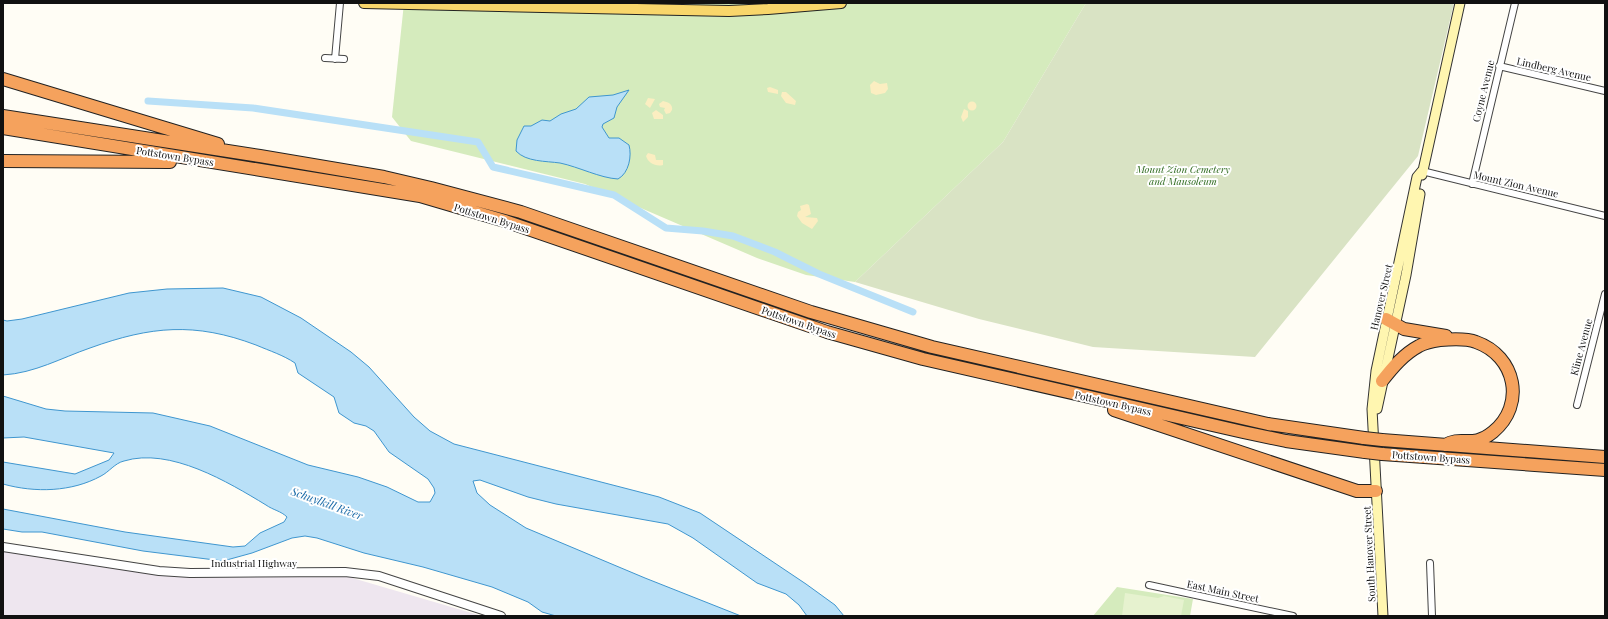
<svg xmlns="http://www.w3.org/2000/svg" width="1608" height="619" font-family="'Playfair Display',serif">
<rect width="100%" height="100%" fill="#fffdf5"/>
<path fill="#eee6ef" d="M6 547 190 573 349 577 482 616H3V553Z"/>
<path fill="#d5ebbd" d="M404 3H1086L1003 142 855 282 806 275 757 258 585 184 411 141 392 117Z
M1117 587 1193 599 1190 616H1093Z"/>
<path fill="#fbeec1" d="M874 81 880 84 887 83 888 89 885 93 876 95 871 93 870 85Z
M770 87 778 90V94L768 92 767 88Z
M782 92H786L796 101 795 105 786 103 781 96Z
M648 98 655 99 650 108 645 104Z
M663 101C668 102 673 104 672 110L670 113 666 114 664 110 665 108 660 107 659 104Z
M967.5 106a4.5 4.5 0 1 1 9 0a4.5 4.5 0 1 1-9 0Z
M964 109 968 111V117L963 122 961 117Z
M656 110 663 115V119H654L652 113Z
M648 153 655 155 656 160H663V165C656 167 648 163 646 156Z
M807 204 809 205 811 214 805 217 817 218 818 221 812 229 802 223 797 216 798 212 801 210 800 206Z"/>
<path fill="#d9e3c4" d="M1086 3H1454L1418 156 1255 357 1093 347 979 319 855 282 1003 142Z"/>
<path fill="#e6f2cf" d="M1125 593 1158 598 1164 596 1184 600 1181 616H1122Z"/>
<path fill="#b9e0f7" stroke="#3f96cf" d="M629 90 617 107 614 118 603 124 602 127 609 138H619L629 145C632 156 629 173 618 179 600 178 579 167 560 163 546 161 526 162 516 151L517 140 524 126H531L542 120 550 121 561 114 576 109 589 97 613 95Z
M223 288 261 297 301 318 351 352 369 367 414 417 430 431 454 444 659 497 700 513 806 584 835 605 844 616H807L799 605 786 594 757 583 693 538 668 524 556 504 528 497 480 480 473 481 477 493 490 505 526 528 645 578 741 616H556L542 612 528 602 492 587 423 567 364 553 317 538 305 536 292 538 252 553 223 561 143 551 42 532H22L3 529V509L125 532 233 547 245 546 260 533 284 522 287 517C281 511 273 510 266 505 228 482 170 447 124 461 115 463 109 472 101 476 72 492 35 493 3 484V462L75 474 109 460 114 453 24 437 3 438V396L46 409 65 411 153 413 210 426 308 465 358 477 387 487 418 502H430L435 493 434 488 428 479 389 452 374 431 366 426 354 423 339 413 334 397 298 373 295 363C283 355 270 351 256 345 195 322 151 326 90 348 61 358 35 373 3 375V320L7 321 22 319 129 293 167 289Z"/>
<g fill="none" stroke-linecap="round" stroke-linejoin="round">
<path stroke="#b9e0f7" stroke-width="7" d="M148 101 253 108 478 142 493 167 614 195 666 228 703 231 733 236 775 252 819 274 913 312"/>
<g stroke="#444" stroke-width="8">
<path id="minor" d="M325 58 344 59
M335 59 340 3
M1499 66 1605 91
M1422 171 1605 216
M1472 184 1515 3
M1577 405 1605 294
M1430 563 1432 616
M1149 585 1293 616"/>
</g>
<g stroke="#444" stroke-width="10">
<path id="tertiary" d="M3 547 159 571 190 573 345 572 379 576 501 616"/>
</g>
<g stroke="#333" stroke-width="11">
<path id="secondary" d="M1422 175 1460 3
M1377 409 1406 275 1420 194
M1383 616 1372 409 1376 371 1417 177 1422 171"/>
</g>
<g stroke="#222" stroke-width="12">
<path id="primary" d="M364 3 729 11 768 9 841 3"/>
</g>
<g stroke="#222" stroke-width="14">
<path id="motorway" d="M3 79 218 144
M3 116 260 156 384 177 431 188 521 212 811 312 932 347 1268 424 1364 438
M3 128 420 196 505 221 827 332 923 359 1243 432 1286 441 1365 452
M3 161 170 162
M1386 319 1404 329 1446 336
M1382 381C1393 367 1404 354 1419 346 1426 342 1433 341 1440 340 1451 339 1466 338 1476 342 1516 356 1526 405 1493 432 1472 449 1462 435 1445 445
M1114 410 1357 491H1376
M1382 440 1605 457
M1382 454 1605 470"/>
</g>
<use href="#minor" stroke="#fff" stroke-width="6"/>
<use href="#tertiary" stroke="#fff" stroke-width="8"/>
<use href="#secondary" stroke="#fff6b0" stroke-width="9"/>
<use href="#primary" stroke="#f9d66b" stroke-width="10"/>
<use href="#motorway" stroke="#f5a25d" stroke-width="12"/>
<g stroke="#222" stroke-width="14" stroke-linecap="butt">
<path id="motorway-bridge" d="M1364 438 1382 440
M1365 452 1382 454"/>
</g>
<use href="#motorway-bridge" stroke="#f5a25d" stroke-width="12"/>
</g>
<g text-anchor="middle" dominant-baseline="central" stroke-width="4" stroke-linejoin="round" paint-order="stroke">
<g font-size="10" fill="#111" stroke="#fff">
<text transform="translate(1554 69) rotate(13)">Lindberg Avenue</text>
<text transform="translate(1483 91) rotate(-76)">Coyne Avenue</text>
<text transform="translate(175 156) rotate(9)">Pottstown Bypass</text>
<text transform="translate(1516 184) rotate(13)">Mount Zion Avenue</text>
<text transform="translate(492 218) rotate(17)">Pottstown Bypass</text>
<text transform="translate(1381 297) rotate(-77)">Hanover Street</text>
<text transform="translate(799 322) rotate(19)">Pottstown Bypass</text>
<text transform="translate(1581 347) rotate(-75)">Kline Avenue</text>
<text transform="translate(1113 403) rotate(13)">Pottstown Bypass</text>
<text transform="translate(1431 457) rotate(4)">Pottstown Bypass</text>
<text transform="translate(1369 554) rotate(-93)">South Hanover Street</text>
<text x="254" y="563">Industrial Highway</text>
<text transform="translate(1223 591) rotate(12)">East Main Street</text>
</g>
<g font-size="10" font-style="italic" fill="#2f6b1f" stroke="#fff">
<text x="1183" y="169">Mount Zion Cemetery<tspan x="1183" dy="12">and Mausoleum</tspan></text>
</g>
<g font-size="11" font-style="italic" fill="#1768a6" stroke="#fff">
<text transform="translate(327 503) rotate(20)">Schuylkill River</text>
</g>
</g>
<rect width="1608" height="619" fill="none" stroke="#111111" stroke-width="8"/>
</svg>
